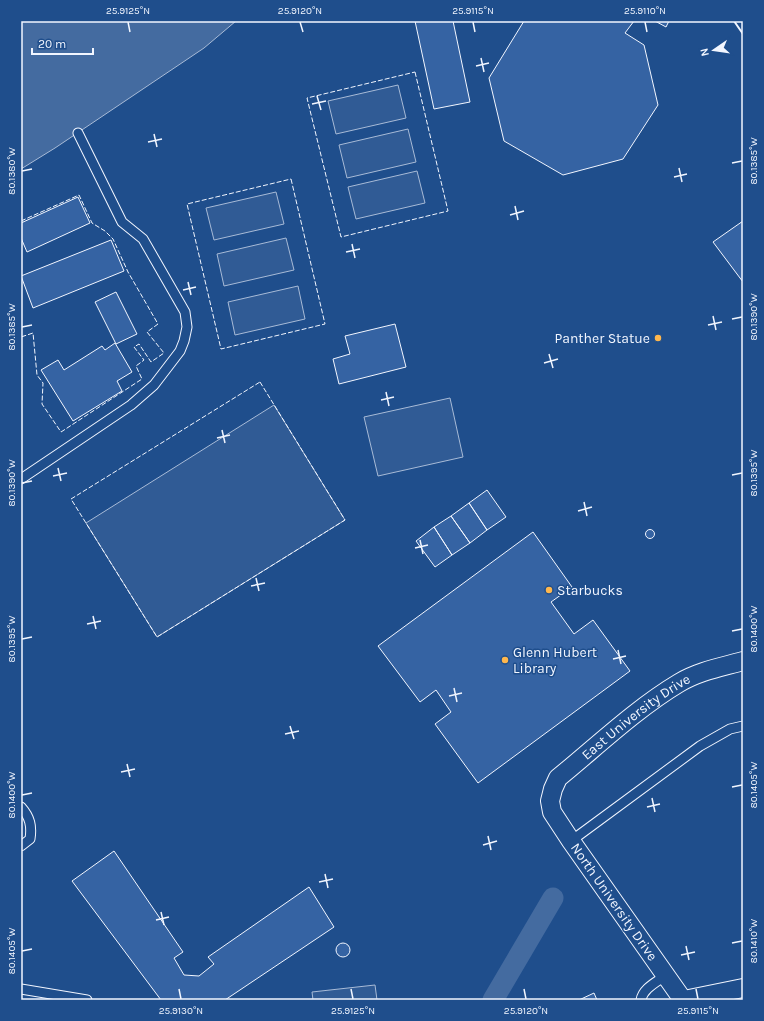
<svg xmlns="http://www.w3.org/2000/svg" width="764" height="1021" font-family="Karla,sans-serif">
<rect width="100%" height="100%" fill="#1f4e8c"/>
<path fill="#305b95" stroke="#a8bbd7" d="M398 85 406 118 336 134 328 101Z
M408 129 416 162 347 178 339 145Z
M417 171 425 203 356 219 348 187Z
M276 192 284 224 214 240 206 208Z
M286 238 294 270 224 286 217 254Z
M298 286 305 319 235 335 228 302Z
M450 398 463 457 378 476 364 417Z
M274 405 345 520 157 637 86 523Z
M375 985 377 1000H313L312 992Z"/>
<path fill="#446ba0" stroke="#a8bbd7" d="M21 21H236L204 48 55 148 21 169Z"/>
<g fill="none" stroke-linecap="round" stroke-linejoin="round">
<path stroke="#446ba0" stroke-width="21" d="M493 1000 553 898"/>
</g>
<path fill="#3563a3" stroke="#f2f6ff" d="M415 21H453L470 102 434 109Z
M524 21H634L625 33 644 45 658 105 623 159 563 175 504 141 489 78Z
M655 21H669L666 27Z
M78 197 90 223 27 252 21 238V223Z
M743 221V282L713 242Z
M111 240 124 271 33 308 21 276Z
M116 292 137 334 116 344 95 302Z
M395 324 406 367 339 384 333 359 350 354 345 336Z
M115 343 132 372 117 381 122 391 73 421 41 370 58 360 64 370 102 346 105 350Z
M487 490 506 517 487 530 469 503Z
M469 503 487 530 470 543 451 516Z
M451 516 470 543 452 555 434 527Z
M434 527 452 555 435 567 416 541Z
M645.5 534a4.5 4.5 0 1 1 9 0a4.5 4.5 0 1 1-9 0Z
M533 532 572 587 551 602 574 634 593 620 630 671 478 783 435 724 451 712 436 690 420 702 378 646Z
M114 851 183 952 174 958 184 975 199 976 214 964 208 957 309 887 334 927 225 1000H161L72 881Z
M336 950a7 7 0 1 1 14 0a7 7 0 1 1-14 0Z
M594 993 597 1000H579Z"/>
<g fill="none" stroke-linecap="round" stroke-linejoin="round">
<g stroke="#f2f6ff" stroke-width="11">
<path id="lane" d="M21 479 131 405 154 385 180 351 184 341 187 327 185 312 143 239 122 222 78 133
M21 807C30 817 32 826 30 839L21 846
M571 841 700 746 730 729 743 726
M21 989 87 1000
M641 1000C643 988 657 982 666 975"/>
</g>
<g stroke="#f2f6ff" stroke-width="20">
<g id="street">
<path id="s1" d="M683 1000 571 841 552 812 550 801 553 789 558 778C596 747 637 708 679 683 699 671 722 667 743 661"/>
<path d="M684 1000 743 988"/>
</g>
</g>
<use href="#lane" stroke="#1f4e8c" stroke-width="9"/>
<use href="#street" stroke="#1f4e8c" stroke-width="18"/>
<path stroke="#f2f6ff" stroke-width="1" stroke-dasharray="5 2" stroke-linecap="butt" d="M415 72 448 211 341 237 307 98Z
M291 179 325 324 221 349 187 204Z
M21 221 79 195 92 223 105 231 113 239 128 272 158 324 147 332 164 353 151 362 139 344 134 347 144 360 136 366 142 379 61 432 42 404 43 383 37 375 33 333 21 337
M260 382 345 520 157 637 71 499Z"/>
<path stroke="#f2f6ff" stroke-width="2" d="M734 21 743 34"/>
</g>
<path fill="none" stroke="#f2f6ff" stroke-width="1.5" d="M128 22 130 32M300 22 303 32M473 22 475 32M645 22 647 32M481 58 484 72M476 66 489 63M317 96 321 110M312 104 326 101M154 134 157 147M148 142 162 139M732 163 742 161M679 168 682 182M22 171 32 169M674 177 687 174M515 206 518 220M510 215 524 211M352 244 355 258M346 252 360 249M188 282 191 295M183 290 196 287M713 316 716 330M732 319 742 317M708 325 722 322M22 327 32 325M549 354 553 368M544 363 558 359M386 392 389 406M381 400 394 397M222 430 225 443M217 438 230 435M58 468 61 481M732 475 742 473M53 476 67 473M22 483 32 481M584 502 587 516M578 511 592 507M420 540 423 554M415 548 428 545M256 578 259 591M251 586 265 583M93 616 96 629M87 624 101 621M732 631 742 629M22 639 32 637M618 650 621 664M613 659 626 656M454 688 457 702M449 696 462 693M290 726 294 739M285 734 299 731M127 764 130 777M121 772 135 769M732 787 742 785M22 795 32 793M652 798 655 812M647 807 660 804M488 836 491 850M483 845 497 841M325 874 328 888M319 882 333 879M161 912 164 925M156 920 169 917M732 943 742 941M686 946 689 960M22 951 32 949M681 955 695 952M179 989 181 999M351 989 353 999M524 989 526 999M696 989 698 999"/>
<g fill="#ffb74d" stroke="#1f4e8c" stroke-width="1.5">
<circle cx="658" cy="338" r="4"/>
<circle cx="549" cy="590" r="4"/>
<circle cx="505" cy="660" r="4"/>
</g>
<g text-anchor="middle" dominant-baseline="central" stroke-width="3" stroke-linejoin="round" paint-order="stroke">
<g font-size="14" fill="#f2f6ff" stroke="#1f4e8c" text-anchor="start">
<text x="650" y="338" text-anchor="end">Panther Statue</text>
<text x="557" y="590">Starbucks</text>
<text x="513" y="652">Glenn Hubert<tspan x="513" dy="16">Library</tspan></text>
</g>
<g font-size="14" fill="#f2f6ff" stroke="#1f4e8c">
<text stroke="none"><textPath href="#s1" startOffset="364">East University Drive</textPath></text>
<text transform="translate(614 902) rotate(55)">North University Drive</text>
</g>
</g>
<rect width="764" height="1021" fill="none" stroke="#1f4e8c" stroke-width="44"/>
<g transform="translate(714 50) rotate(257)" stroke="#1f4e8c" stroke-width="3" paint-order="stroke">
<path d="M0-3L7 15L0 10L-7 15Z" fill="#f2f6ff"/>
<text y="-6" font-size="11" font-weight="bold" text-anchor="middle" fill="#f2f6ff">N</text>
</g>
<path d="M32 48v6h61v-6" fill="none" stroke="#f2f6ff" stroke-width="2"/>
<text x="38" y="48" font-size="12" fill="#f2f6ff" stroke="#1f4e8c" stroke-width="3" paint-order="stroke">20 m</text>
<rect x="22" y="22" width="720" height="977" fill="none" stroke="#f2f6ff" stroke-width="1.5"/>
<g font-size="10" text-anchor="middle" fill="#f2f6ff">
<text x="128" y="14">25.9125°N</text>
<text x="300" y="14">25.9120°N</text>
<text x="473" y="14">25.9115°N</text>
<text x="645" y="14">25.9110°N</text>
<text transform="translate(753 161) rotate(-90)" y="4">80.1385°W</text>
<text transform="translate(11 171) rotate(-90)" y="4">80.1380°W</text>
<text transform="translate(753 317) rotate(-90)" y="4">80.1390°W</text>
<text transform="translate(11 327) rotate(-90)" y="4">80.1385°W</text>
<text transform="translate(753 473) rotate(-90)" y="4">80.1395°W</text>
<text transform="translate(11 483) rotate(-90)" y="4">80.1390°W</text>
<text transform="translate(753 629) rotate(-90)" y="4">80.1400°W</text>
<text transform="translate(11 639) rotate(-90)" y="4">80.1395°W</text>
<text transform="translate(753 785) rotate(-90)" y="4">80.1405°W</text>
<text transform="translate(11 795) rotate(-90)" y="4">80.1400°W</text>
<text transform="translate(753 941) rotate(-90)" y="4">80.1410°W</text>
<text transform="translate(11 951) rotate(-90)" y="4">80.1405°W</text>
<text x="181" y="1014">25.9130°N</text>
<text x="353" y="1014">25.9125°N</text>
<text x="526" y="1014">25.9120°N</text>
<text x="698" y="1014">25.9115°N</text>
</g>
</svg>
